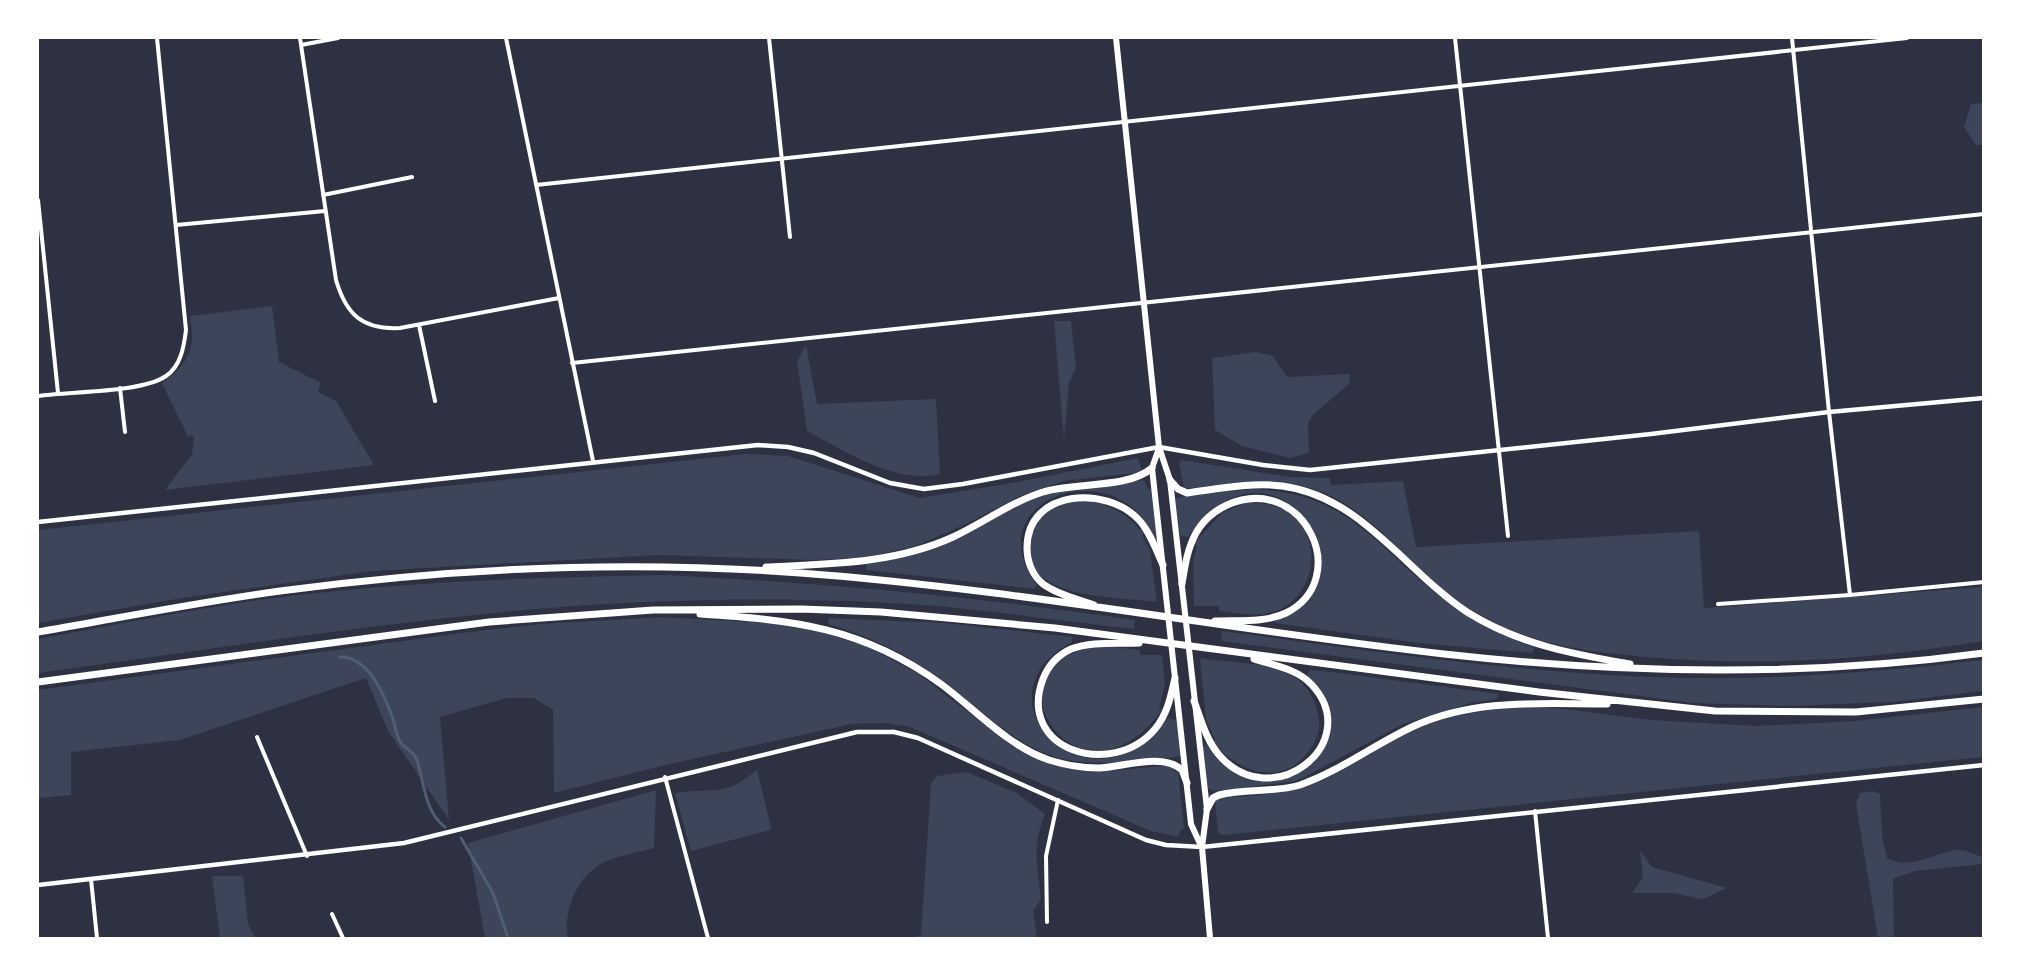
<svg xmlns="http://www.w3.org/2000/svg" width="2021" height="976" font-family="'PT Sans',sans-serif">
<rect width="100%" height="100%" fill="#2d3142"/>
<path fill="#3c4559" d="M1983 103V145H1976L1964 127 1971 104Z
M272 306 279 362 321 383 318 392 336 401 374 465 165 490 192 454 194 438 191 435 188 437 162 383C189 363 196 349 190 316Z
M1054 321H1071L1076 367 1069 383 1064 440Z
M806 345 817 404 936 399 940 474C897 485 844 451 807 431L797 361Z
M1256 352 1273 356 1287 377 1350 374 1349 384 1314 414 1308 422 1309 453 1290 458 1242 446 1215 430 1212 358Z
M746 454 788 456 920 498 1012 483 1138 458 1142 472 1064 481 1020 496 966 524 916 546 862 558 813 560 657 555 373 571 188 597 38 623V530Z
M1182 460 1289 477 1330 478 1331 485 1403 481 1416 547 1699 531 1704 608 1983 587V641C1881 658 1776 666 1672 659 1614 654 1558 651 1504 627 1484 618 1462 605 1446 592 1401 557 1364 501 1306 487 1264 476 1226 488 1184 488L1179 462Z
M1144 480 1148 489H1151L1159 549C1152 534 1146 518 1132 507 1077 464 983 513 1037 585L1035 589 866 570V564C942 555 986 514 1053 492 1082 483 1114 483 1144 480Z
M1251 489C1353 492 1376 550 1449 603 1475 623 1504 636 1535 648L1532 653 1419 643 1275 623V618C1387 579 1272 416 1188 537L1180 535 1175 499C1189 493 1232 491 1251 489Z
M1090 500C1113 507 1129 515 1144 534L1142 535 1150 551 1157 602C1125 598 1076 598 1049 582 1015 563 1030 513 1062 502 1070 500 1082 501 1090 500Z
M1244 503C1260 503 1274 503 1288 512 1327 537 1315 604 1269 613 1253 617 1235 613 1219 611V606H1194L1193 562 1197 546 1194 543 1222 513Z
M667 575C824 583 979 597 1135 620L1134 629C1068 622 1002 612 936 606 848 599 758 598 670 601 458 608 247 645 38 673V639C124 623 211 605 298 595 421 581 544 577 667 575Z
M662 617 769 623 822 632 866 646 917 673 1011 745 1042 761 1075 769 1110 771 1172 765 1175 772H1178L1184 829 1180 830 1179 837 1151 831 938 739 909 727 886 723 852 724 661 766 554 793 553 710 534 698H507L440 717 449 820 388 731 366 678 180 740 71 752V795L38 798V690L461 633 541 624Z
M829 618 945 623 1073 637 1072 642C967 698 1092 823 1167 718L1177 721 1181 756C1151 762 1084 767 1055 757 1008 741 974 703 935 675 903 652 866 635 828 624Z
M1222 631C1379 652 1535 676 1693 678 1790 679 1887 671 1983 660V691L1894 702 1787 706 1694 703 1221 641Z
M1104 646 1140 650V655H1162L1165 684 1159 709 1162 710C1077 827 972 657 1104 646Z
M1200 658C1226 662 1257 662 1282 670 1306 678 1324 709 1318 733 1316 742 1309 751 1304 757 1275 787 1236 769 1213 743L1215 740 1206 720Z
M1310 670 1332 672 1499 694 1497 699 1471 703 1403 724 1297 781 1213 791 1207 787 1202 747 1207 745C1261 830 1372 747 1307 675Z
M1512 707 1556 708 1651 720 1756 726 1854 721 1983 707V757L1223 835 1218 833 1215 800 1221 798C1250 795 1280 795 1308 786 1337 776 1365 754 1393 739 1430 719 1471 712 1512 707Z
M757 770 771 827 770 830 691 851 675 793C714 787 723 798 757 770Z
M967 772 1017 793 1045 814C1032 848 1037 864 1041 899L1033 911 1037 938H911L921 935 931 783 937 776Z
M656 790 654 848C640 852 606 858 596 867 575 883 563 913 568 938H485L468 843Z
M1873 791 1880 794 1882 836 1887 858C1911 871 1932 853 1956 850 1964 849 1976 855 1983 857V864L1915 871 1893 879 1894 938H1878L1856 804 1860 793Z
M1640 850 1652 867 1727 888 1703 899 1672 893H1632L1643 877Z
M212 876H243L248 924 255 938H220Z"/>
<g fill="none" stroke-linecap="round" stroke-linejoin="round">
<path stroke="#4f5d75" stroke-width="3" d="M340 657C368 656 384 694 392 716 395 724 396 736 401 743 406 749 414 752 417 760 424 782 425 813 445 827
M461 838 493 893 508 938"/>
<path stroke="#fff" stroke-width="4" d="M300 38 336 280C346 314 362 330 400 328L559 298
M506 38 593 461
M769 38 790 237
M1455 38 1508 536
M1792 38 1829 412 1850 595
M301 45 338 38
M536 185 1907 38
M323 195 412 177
M38 200 58 393
M176 225 325 211
M419 325 435 401
M572 363 1984 214
M120 388 125 432
M38 396C69 391 142 393 166 376 181 366 184 346 186 330L157 38
M1718 604 1850 595 1984 582
M257 737 307 856
M665 777 708 938
M1535 811 1548 938
M91 879 97 938
M332 914 343 938
M1047 922 1046 856 1058 800"/>
<path stroke="#fff" stroke-width="4.5" d="M38 522 758 445 788 447 814 453 890 483 924 489 963 484 1159 447 1263 465 1310 470 1651 434 1829 412 1984 398
M38 885 404 843 857 732H894L918 738 1146 840 1166 845 1202 847 1984 765"/>
<path stroke="#fff" stroke-width="6" d="M1116 38 1159 447 1170 480 1207 809 1202 847 1210 938
M1159 448 1152 468 1191 824 1201 846"/>
<path stroke="#fff" stroke-width="7" d="M1170 480 1178 489 1187 493C1218 489 1251 482 1282 486 1361 496 1405 571 1467 612 1518 644 1572 654 1630 664
M766 567C829 564 894 564 953 537 983 523 1011 502 1043 492 1074 482 1128 489 1152 468
M1182 584C1184 571 1186 556 1191 544 1197 527 1210 513 1227 505 1304 471 1354 579 1286 613 1265 623 1238 620 1215 621
M1094 605C1078 599 1058 595 1043 584 1032 575 1027 561 1027 548 1027 489 1107 485 1139 520 1150 532 1156 550 1163 565
M700 614C794 620 862 627 941 684 976 710 1008 746 1049 760 1065 765 1082 768 1099 768 1123 767 1163 752 1182 770L1187 783
M38 632C118 618 199 602 280 591 451 568 628 560 800 573 1016 589 1229 630 1444 654 1623 674 1805 677 1984 653
M1139 643C1117 644 1091 641 1071 649 1058 655 1048 666 1043 679 1016 750 1112 780 1155 729 1167 715 1171 696 1175 678
M38 682 489 622 653 610 801 609 881 612 1055 628 1539 692 1715 711 1856 712 1984 699
M1194 701C1201 719 1206 740 1219 755 1272 816 1365 743 1312 685 1298 669 1273 665 1254 659
M1207 809 1213 798 1219 795C1245 788 1274 793 1300 785 1340 771 1375 744 1414 726 1475 698 1541 704 1607 704"/>
</g>
<rect width="2021" height="976" fill="none" stroke="#ffffff" stroke-width="78"/>
</svg>
